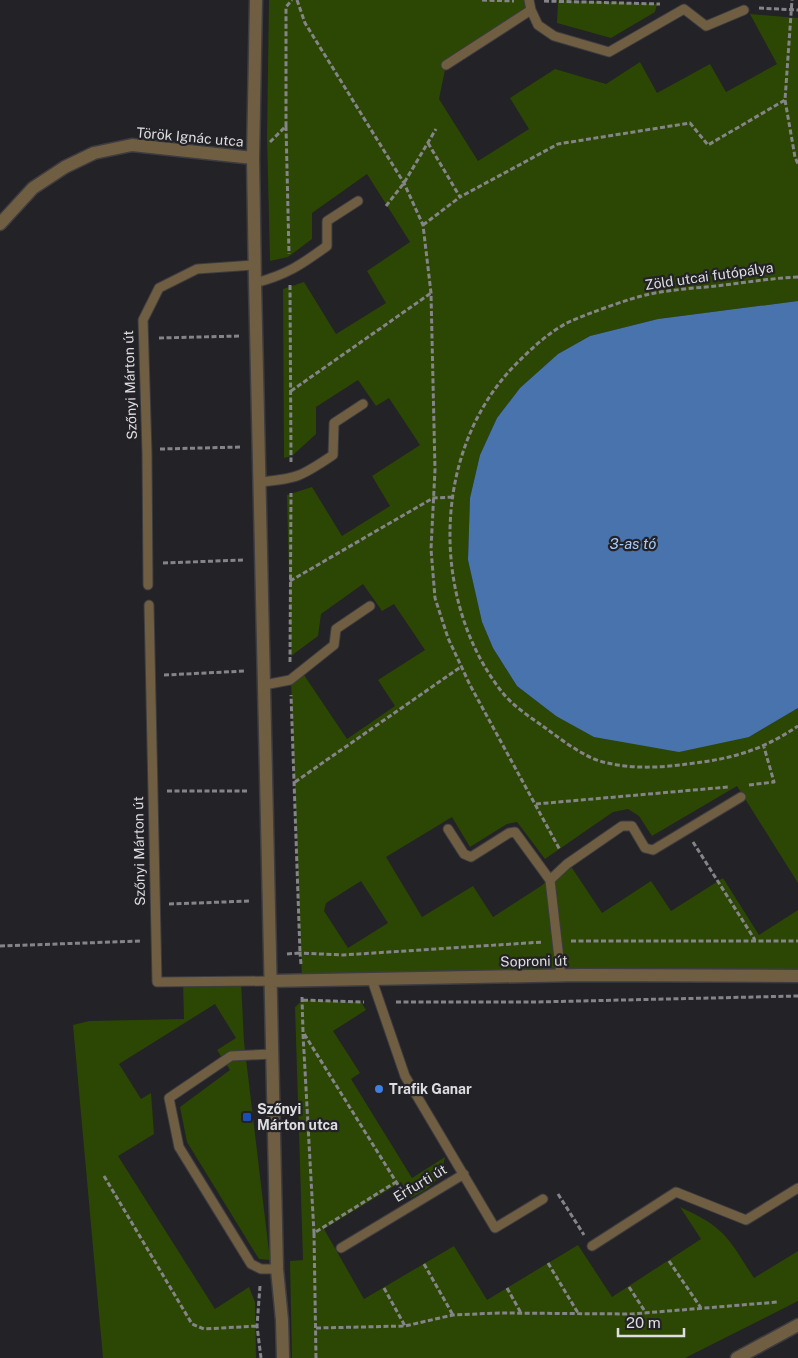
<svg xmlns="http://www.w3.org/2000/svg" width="798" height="1358" font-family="'Public Sans',sans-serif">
<rect width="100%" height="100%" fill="#232226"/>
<path fill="#2b4703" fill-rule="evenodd" d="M269 0H529L531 10 446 65 439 99 478 161 529 129 510 98 555 69 606 84 640 62 657 93 710 64 726 92 777 64 750 14 798 18V301L658 319 590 336 558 354 520 388 497 418 480 455 470 498 468 560 482 622 493 648 517 686 556 716 749 737 798 708V883L737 786 652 836 639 816 628 809 613 812 545 859 517 822 507 824 470 847 452 817 386 857 422 917 473 886 493 917 541 886 567 864 572 868 602 913 651 881 671 911 723 878 759 935 798 910V976L302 980 291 680 302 672 347 739 395 706 378 680 425 650 394 604 382 611 363 584 321 614 318 636 291 656 287 495 312 487 342 536 390 506 372 476 420 445 389 398 376 406 358 380 316 407V434L292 456 284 458 283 289 304 282 336 334 386 303 367 271 410 242 367 174 312 213V239L288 257 270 261 267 136ZM361 881 388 923 348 948 324 911 326 903Z
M558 0 657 4 655 12 611 38 557 23Z
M241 981 244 1042 270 1260 259 1259 187 1142 180 1107 230 1070 217 1050 236 1038 215 1004 119 1064 141 1099 151 1093 154 1134 118 1156 215 1309 249 1287 255 1302 256 1358H103L73 1025 89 1021 184 1019 183 982Z
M303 1000 361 1002 366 1010 333 1031 360 1073 351 1079 412 1178 445 1157C440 1182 433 1186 411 1198L401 1182 324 1229 364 1299 454 1246 487 1300 578 1245 612 1297 701 1239 680 1207C726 1228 728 1238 754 1278L798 1251V1301L685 1358H292L290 1261 303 1260 295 1007Z"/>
<path fill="#4973ad" d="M798 301V708L749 737 679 752 594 737 556 716 517 686 493 648 482 622 468 560 470 498 480 455 497 418 520 388 558 354 590 336 658 319Z"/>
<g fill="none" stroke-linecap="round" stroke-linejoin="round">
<g stroke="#3d3c40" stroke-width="11">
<path id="service" d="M531 10 538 25 554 36 609 52 684 9 706 26 744 10
M446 65 531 10 529 0
M255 283C286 275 301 265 327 246V221L358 201
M259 482C297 479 302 476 333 455L334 423 363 404
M148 585 147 453 143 320 159 288 197 269 254 265
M149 605 157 982 270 981
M264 685 290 680 334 645 336 629 370 606
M448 829 464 854 471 857 509 833 515 832 550 880
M561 976 550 880 567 864 622 826H632L645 848 653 850 741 797
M372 980 405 1076 495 1228 543 1199
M272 1054 231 1056 169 1098 179 1147 251 1264 261 1269H277
M592 1246 676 1192 746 1220 798 1188
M341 1248 464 1174"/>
</g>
<g stroke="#3d3c40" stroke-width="15">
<path id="minor" d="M256 0 253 158 255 283 277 1269 282 1320 283 1358
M0 224 33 188 65 167 94 153 132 145 253 158
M270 981 581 975 798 976
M737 1358 798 1325"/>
</g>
<path stroke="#858488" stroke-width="3" stroke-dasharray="5 2.5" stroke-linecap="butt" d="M297 0 305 23 404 183 423 225 431 293 435 470 431 549 435 598 448 638 470 685 560 850
M482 0 514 1
M544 1 660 4
M759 8 798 10
M785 100 795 157 798 164
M286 126 289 254
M270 142 286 126V7L292 0
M428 143 460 197 558 144 690 123 708 145 785 100 792 0
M386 206 404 183 436 129
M423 225 460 197
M798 277C773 278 749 282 724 285 700 288 674 289 650 294 630 298 590 313 571 321 550 331 532 348 516 364 432 449 429 599 502 692 513 706 530 717 544 727 562 740 582 756 603 762 630 769 660 768 687 764 731 759 761 751 798 726
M290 285 291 462
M159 338 239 336
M291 391 431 293
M160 449 241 447
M163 563 243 560
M290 581 433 498 454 497
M290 662 291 493
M164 675 246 671
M295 782 462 666
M749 785 774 782 764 747
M167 791H248
M536 804 728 787
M693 842 755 940
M169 904 251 901
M571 941H798
M0 946 141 941
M287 954 300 953 291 695
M301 964 300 953 343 955 543 942
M302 997 303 1032 403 1193
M303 1000 364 1002
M396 1002H536L798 996
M303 1034 314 1233
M104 1176 192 1324 204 1329 257 1326
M558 1194 584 1235
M669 1261 701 1308
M548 1263 578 1313
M424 1264 453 1315
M260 1286 257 1326 261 1358
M629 1287 646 1313
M384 1288 405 1326
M507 1288 521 1313
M316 1328 405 1326 453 1315 499 1313 632 1314 778 1302
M316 1358 314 1233 396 1182"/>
<use href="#service" stroke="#705e43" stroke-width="9"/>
<use href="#minor" stroke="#705e43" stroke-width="12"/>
</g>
<circle fill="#3f7fe0" stroke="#232226" stroke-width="2" cx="379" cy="1089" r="5"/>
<rect fill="#1a4fb4" stroke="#232226" stroke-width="2" x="242" y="1112" width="10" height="10" rx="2.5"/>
<g text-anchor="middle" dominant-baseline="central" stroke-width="4.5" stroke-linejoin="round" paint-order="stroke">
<g font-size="14" fill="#dedde0" stroke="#232226">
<text transform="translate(190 137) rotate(5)">Török Ignác utca</text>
<text transform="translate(709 276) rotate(-8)">Zöld utcai futópálya</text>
<text transform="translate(130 385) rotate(-92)">Szőnyi Márton út</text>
<text transform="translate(139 851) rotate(-91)">Szőnyi Márton út</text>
<text transform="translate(534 961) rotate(-1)">Soproni út</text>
<text transform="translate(420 1183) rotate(-31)">Erfurti út</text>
</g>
<g font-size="14" font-weight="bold" fill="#dedde0" stroke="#232226" text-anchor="start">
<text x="389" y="1089">Trafik Ganar</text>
<text x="257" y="1109">Szőnyi<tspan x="257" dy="16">Márton utca</tspan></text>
</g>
<g font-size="15" font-style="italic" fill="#a6cafb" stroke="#232226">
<text x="633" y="543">3-as tó</text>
</g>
</g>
<path d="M618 1328v8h66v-8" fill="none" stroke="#dedde0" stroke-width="2.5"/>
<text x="626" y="1328" font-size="15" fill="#dedde0" stroke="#232226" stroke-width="4" paint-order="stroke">20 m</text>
</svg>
